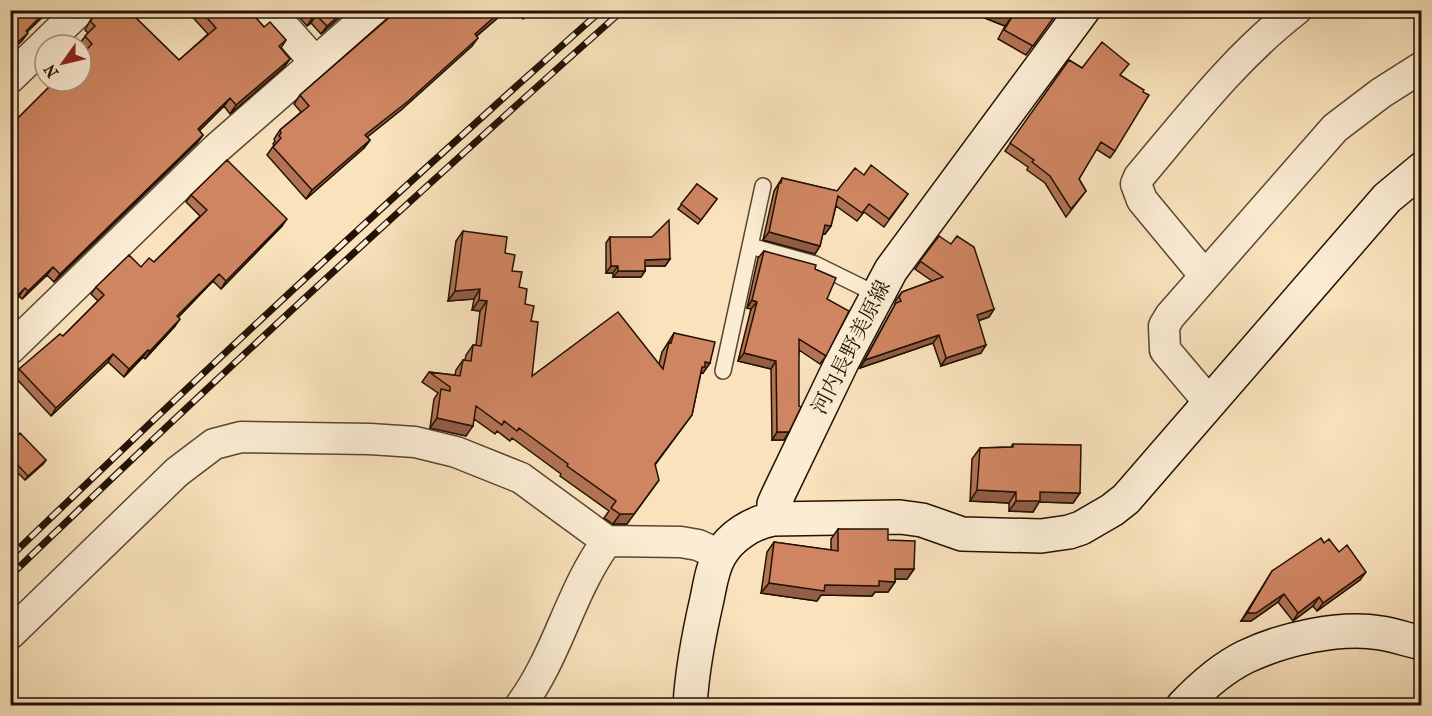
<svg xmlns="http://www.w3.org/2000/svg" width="1432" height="716" font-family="'IM FELL French Canon','Noto Serif JP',serif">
<rect width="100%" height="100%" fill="#f9e2bc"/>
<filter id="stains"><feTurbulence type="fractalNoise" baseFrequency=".00333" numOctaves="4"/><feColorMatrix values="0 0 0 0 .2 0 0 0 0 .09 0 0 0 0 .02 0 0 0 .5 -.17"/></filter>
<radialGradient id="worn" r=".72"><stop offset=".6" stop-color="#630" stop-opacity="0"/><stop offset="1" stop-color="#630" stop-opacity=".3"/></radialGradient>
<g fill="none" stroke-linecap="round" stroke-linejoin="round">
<g stroke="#584632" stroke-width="18">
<path id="lane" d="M750 246 815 264 878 295
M723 371 763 186"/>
</g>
<g stroke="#584632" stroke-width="33">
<path id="street" d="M269 10 316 63
M10 78 80 10
M1205 276 1142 200 1136 184 1139 177C1188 119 1235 57 1296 10
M10 349 216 149 375 10
M1209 402 1165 350 1164 326 1170 316 1335 128 1381 93 1422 67
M10 634 177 472 214 444 241 437 370 439 415 442 456 452 521 478 607 541 681 542 698 545 720 555
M520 706C558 655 570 591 607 541"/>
</g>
<g stroke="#221204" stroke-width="36">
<path id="secondary" d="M773 519 774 504 779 493 842 362 891 270 1083 10
M690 706C692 669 699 634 707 599 710 585 712 568 720 555 731 536 752 523 773 519L900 517 922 520 962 534 1041 536 1069 532 1081 528 1112 510 1126 499 1387 198 1422 169
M1183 706C1201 687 1221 669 1245 657 1283 639 1339 626 1381 633 1394 635 1408 640 1422 643"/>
</g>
<use href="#lane" stroke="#fbecd3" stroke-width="15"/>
<use href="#street" stroke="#fbecd3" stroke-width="30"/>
<use href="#secondary" stroke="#fbecd3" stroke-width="33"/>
<g stroke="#221204" stroke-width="7">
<path id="rail" d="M10 557C203 371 401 188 602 10
M10 576C210 383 415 195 623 10"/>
</g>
<use href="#rail" stroke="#fbecd3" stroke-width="4.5" stroke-dasharray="14" stroke-linecap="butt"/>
</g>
<path fill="#b27254" stroke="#221204" stroke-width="1.5" d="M97 10H138L133 15 179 60 208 34 186 10H249L264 27 286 40 281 48 290 59 284 67 230 114 224 106 199 131 203 135 197 143 54 282 47 275 22 299 19 296 11 304 10 126 85 51 81 47V45L79 44 88 33 85 30 90 21 96 15Z
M293 10H348L321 34 311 23 307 26Z
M392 10H507L477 36 472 46 401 110 367 137 370 140 364 148 306 199 267 155 274 145 273 144 275 141 274 139 280 130 301 112 294 104 300 95 391 15Z
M515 10H532L523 19Z
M982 10H1059L1026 55 998 39 1005 26 980 16Z
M1069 60 1082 68 1120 75 1115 151 1110 158 1096 149 1079 179 1086 191 1066 217 1045 183 1027 170 1028 167 1005 151Z
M864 175 908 194 884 227 864 212 857 221 836 206 831 226 825 234 823 233 820 246 815 254 763 240 774 191 782 178 837 191Z
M697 184 717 199 698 224 678 209Z
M191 195 282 226 221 289 213 281 178 317 175 326 145 359 143 357 124 377 108 362 51 416 14 376 19 369 63 336 98 301 91 294 96 287 154 262 200 216 186 202Z
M463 231 505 253 519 287 531 321 532 376 659 364 662 352 674 333 710 363 703 373 701 372 692 415 655 465 627 524H613L604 518 609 511 560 476 561 474 512 438 510 441 497 431 495 434 474 419 466 436 430 428 434 399 438 393 422 382 429 372 455 375 456 370 463 360H465L466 355 473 345H476L480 311 472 310 474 299 448 301 456 241Z
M939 236 994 309 989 317 978 321 981 353 941 366 933 343 860 368 894 306 896 300 902 292 932 281 915 269Z
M610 237 670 259 665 266H645V271L641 277H613V273H606V243Z
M764 251 815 269 827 299 826 356 820 364 799 350 789 432 784 440H772L771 369 738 361 751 309 747 308 758 258Z
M10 442 46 460 43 464 25 480 10 465Z
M1013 444 1080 493 1073 503 1039 502 1033 512 1009 511V503L970 501 972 459 980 448 1011 447Z
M838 529 888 540 914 569 907 579H895V582L888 592H875L872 596 821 595 817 601 761 593 767 552 774 542 831 550V539Z
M1324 543 1360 580 1317 611 1313 606 1293 621 1278 602 1251 621H1241L1272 571Z"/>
<path fill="#915d45" stroke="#221204" stroke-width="1.5" d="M47 10H50L20 39 26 31Z
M345 10H348L321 34 327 26Z
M502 10H507L469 42 475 34Z
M532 10 523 19 528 11Z
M983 10H995L1012 17 1005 26 980 16Z
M316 15 311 23 307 26 312 18Z
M28 33 22 41 10 52V49Z
M478 38 472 46 401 110 360 143 365 135Z
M290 59 284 67 230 114 236 105Z
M230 98 224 106 192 138 198 129Z
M203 135 197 143 54 282 60 274Z
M370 140 364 148 306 199 312 190Z
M287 219 282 226 221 289 226 281Z
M825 225 831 226 825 234 819 232Z
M769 232 820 246 815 254 763 240Z
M670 259 665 266H641L645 260Z
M611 266H618L613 273H606Z
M53 267 47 275 22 299 28 291Z
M618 271H645L641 277H613Z
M219 274 213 281 172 324 177 316Z
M25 288 19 296 11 304 17 296Z
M480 289 474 299 448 301 455 291Z
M479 300 487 301 480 311 472 310Z
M752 300 757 302 751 309 747 308Z
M994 309 989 317 971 323 977 315Z
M180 319 175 326 145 359 150 351Z
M939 335 933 343 860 368 865 360Z
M986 345 981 353 941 366 946 358Z
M148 350 143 357 124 377 129 369Z
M744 353 776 361 771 369 738 361Z
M113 354 108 362 51 416 56 408Z
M705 362 710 363 703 373 701 372 695 377Z
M437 418 473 426 466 436 430 428Z
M777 432H789L784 440H772Z
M46 460 43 464 25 480 28 476Z
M659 480 627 524H613L620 514Z
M977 490 1016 492 1009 503 970 501Z
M1040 492 1080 493 1073 503 1039 502 1033 512 1009 511 1016 501Z
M895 569H914L907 579H888Z
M1366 572 1360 580 1317 611 1323 603Z
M879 581 895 582 888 592H875L872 596 821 595 817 601 761 593 769 583 825 585Z
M1284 594 1278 602 1251 621H1241L1247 613Z
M1319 597 1313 606 1293 621 1298 613Z"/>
<path fill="#cf8562" stroke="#221204" stroke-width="1.5" d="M10 10H47L26 31 28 33 10 49Z
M100 10H134L131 13 179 60 216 28 200 10H249L264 27 270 22 286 40 279 46 290 59 236 105 230 98 198 129 203 135 60 274 53 267 28 291 25 288 17 296 10 289V126L55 81H81V55L92 44 85 36 95 26 90 21Z
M306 10H345L327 26 316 15 312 18Z
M395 10H502L475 34 478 38 407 102 365 135 370 140 312 190 273 147 281 138 279 136 281 133 280 130 309 106 300 95 392 15Z
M995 10H1059L1033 46 1004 30 1012 17Z
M1102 42 1129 64 1120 75 1144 90 1143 92 1149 95 1115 151 1101 142 1079 179 1086 191 1071 209 1050 176 1032 162 1034 160 1010 143 1069 60 1082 68Z
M227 160 287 219 226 281 219 274 177 316 180 319 150 351 148 350 129 369 113 354 56 408 19 369 60 334 63 336 104 295 96 287 129 255 141 267 149 258 154 262 207 210 191 195Z
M871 165 908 194 889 219 869 204 862 213 838 196 831 226 825 225 820 246 769 232 779 183H781L782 178 837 191 855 168 864 175Z
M697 184 717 199 701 220 681 204Z
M669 220 670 259 645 260V271H618V266H611L610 237H652Z
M463 231 507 237 505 253 515 255 512 271 522 272 519 287 527 289 525 304 534 306 531 321 538 322 532 376 618 312 663 369 669 342 671 343 674 333 715 342 710 363 705 362V367H702L692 415 655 464 659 480 634 514H620L611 508 616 501 567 466 568 464 519 428 517 431 504 421 502 425 476 406 473 426 437 418 441 389 450 391V387L429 372 460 376 463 360 471 361 473 345 481 346 487 301 479 300 480 289 455 291Z
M939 236 951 244 957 236 974 247 994 309 977 315 986 345 946 358 939 335 865 360 896 303 901 301 899 297 902 292 943 277 920 261Z
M764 251 816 265 815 269 836 278 827 299 849 311 826 356 799 339V406L801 407 789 432H777L776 361 744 353 757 302 752 300Z
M20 433 46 460 28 476 10 457V442Z
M1013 444 1081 445 1080 493 1040 492V501H1016V492L977 490 980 448 1013 447Z
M838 529H888V540L915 541 914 569H895V582L879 581V586L825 585 824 591 769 583 774 542 838 551Z
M1321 538 1324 543 1329 539 1339 552 1347 545 1366 572 1323 603 1319 597 1298 613 1284 594 1256 613H1247L1272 571Z"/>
<g text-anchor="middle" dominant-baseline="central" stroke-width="5" stroke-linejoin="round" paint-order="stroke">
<g font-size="21" fill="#221204" stroke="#fbecd3">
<text transform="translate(851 347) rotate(-63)">河内長野美原線</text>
</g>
</g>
<rect width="1432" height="716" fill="none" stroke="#f9e2bc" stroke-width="36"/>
<rect x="12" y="12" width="1408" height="692" fill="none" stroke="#221204" stroke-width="3"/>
<rect x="18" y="18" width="1396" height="680" fill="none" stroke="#221204" stroke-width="1.5"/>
<g transform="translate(63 63) rotate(236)"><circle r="28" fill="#fbecd3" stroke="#a49580" stroke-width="1.5"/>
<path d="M0-4.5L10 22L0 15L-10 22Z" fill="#8f2418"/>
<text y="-9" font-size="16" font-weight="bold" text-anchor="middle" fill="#221204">N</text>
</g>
<rect width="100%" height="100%" filter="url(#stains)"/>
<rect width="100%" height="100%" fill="url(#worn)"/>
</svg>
